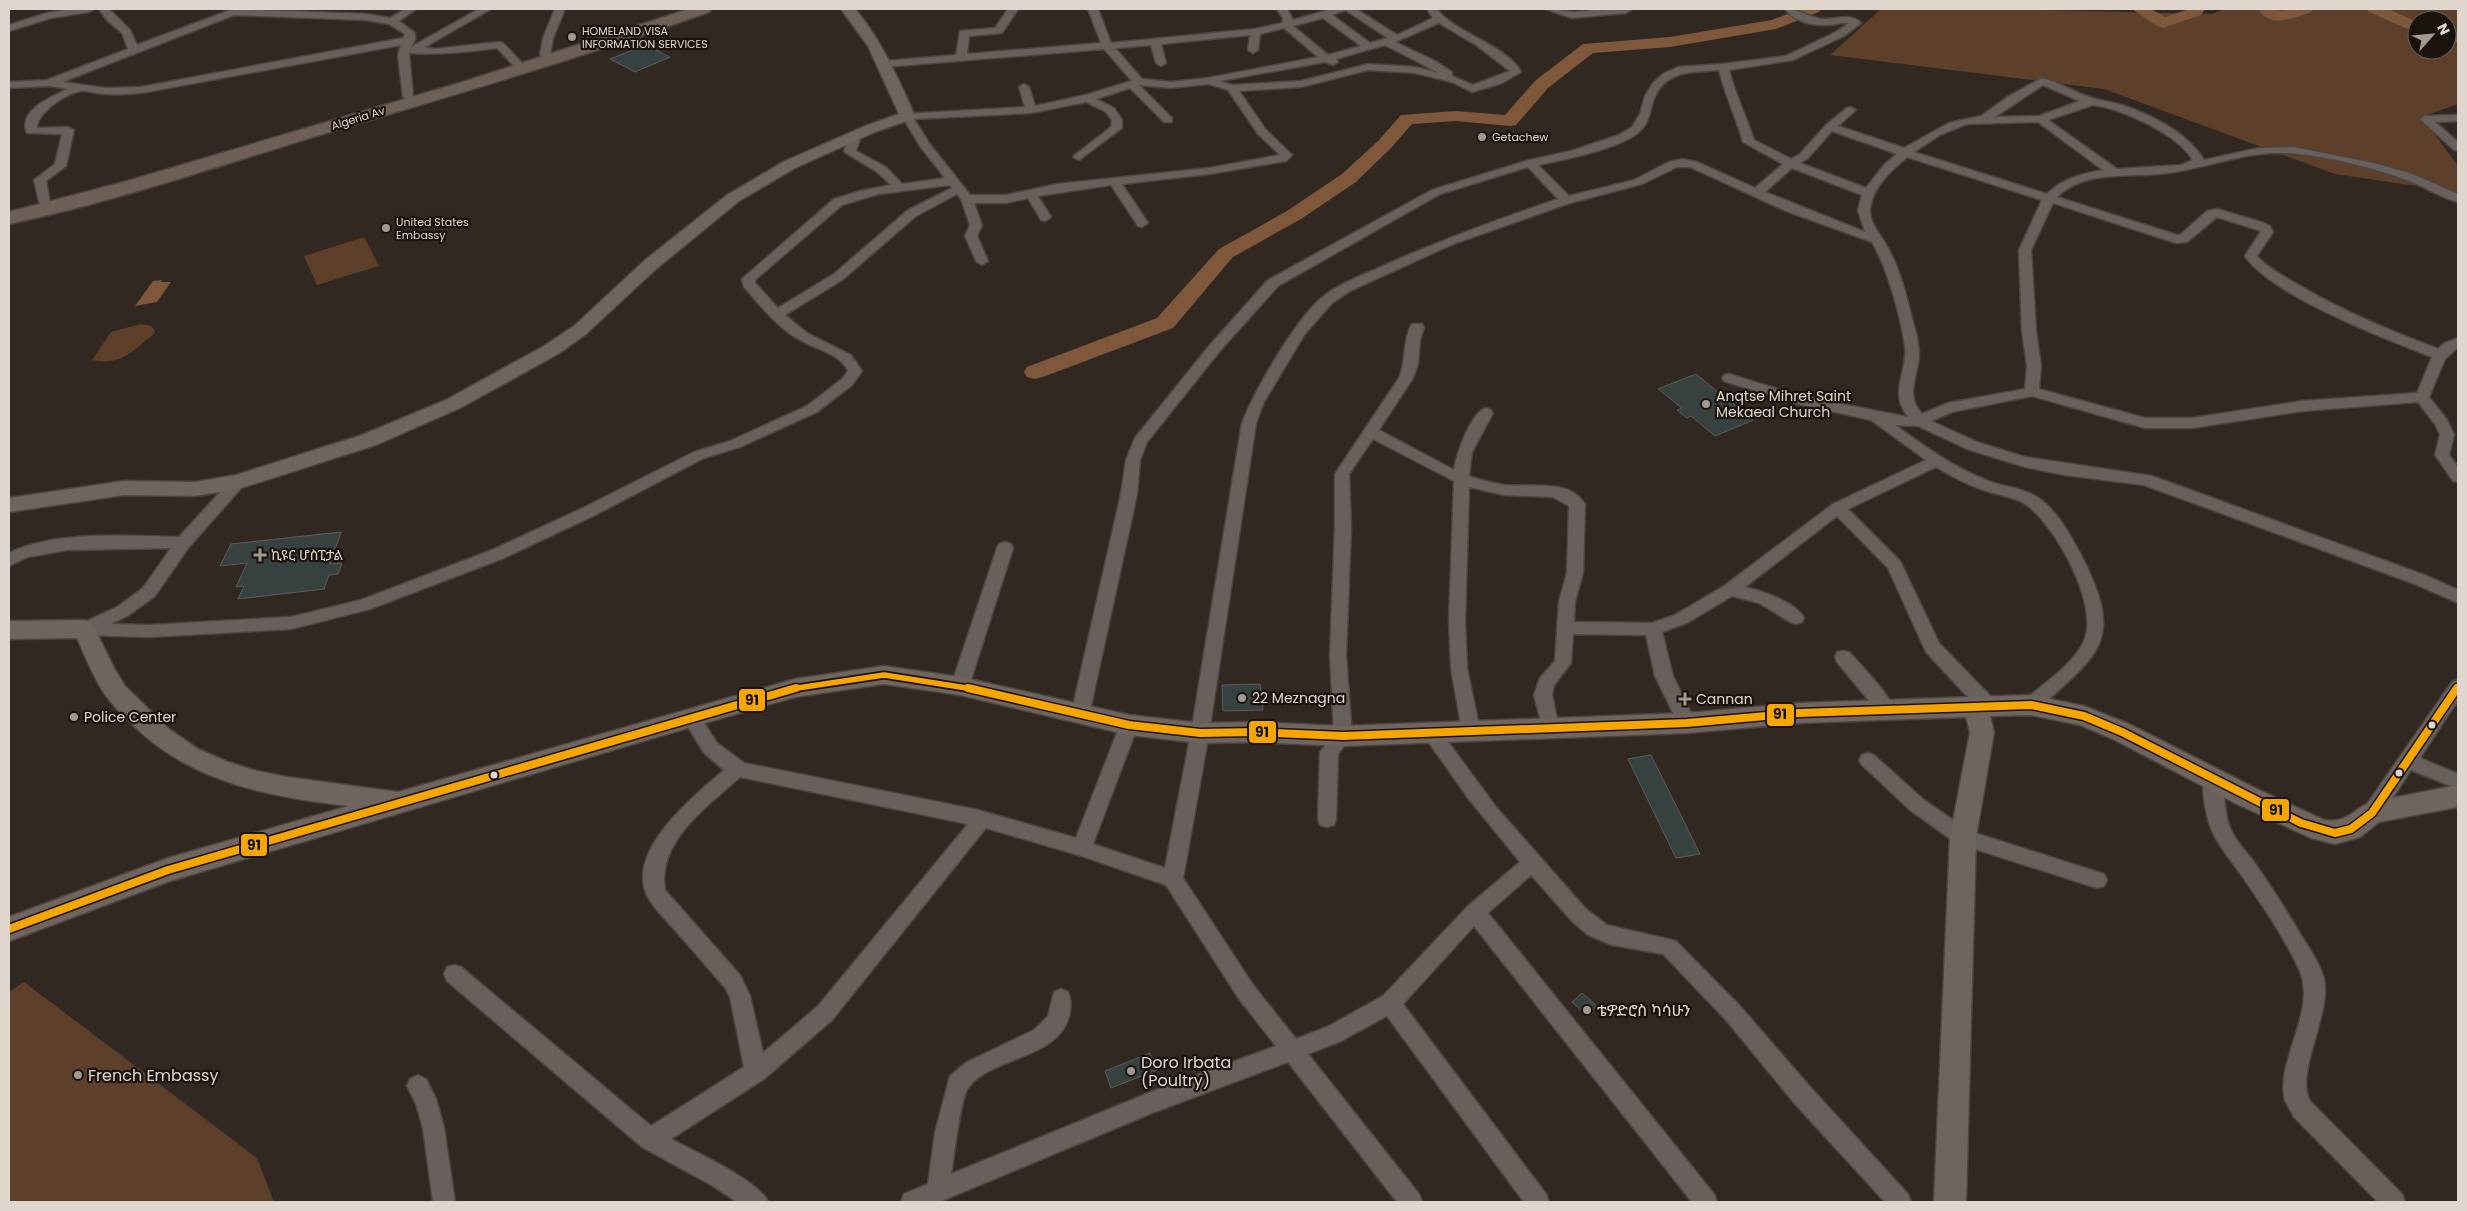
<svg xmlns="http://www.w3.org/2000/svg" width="2467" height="1211" font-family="Poppins,'Noto Sans Ethiopic',sans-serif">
<rect width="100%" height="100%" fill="#322822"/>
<path fill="#5e3f29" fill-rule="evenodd" d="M1881 9H1996L2212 14 2226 9H2458V104L2422 117 2458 166V192L2335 174 2104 89 1830 55ZM2417 20H2447V50H2417Z
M364 237 379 266 317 285 304 256Z
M141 324 151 326 155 331 154 334C132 351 122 366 92 360L111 332Z
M24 982 257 1158 274 1202H9V992Z"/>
<path fill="#7f573b" d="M162 280 161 282H171L157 302 135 306 153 281Z"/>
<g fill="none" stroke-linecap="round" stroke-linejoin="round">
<path fill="#7f573b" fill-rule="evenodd" d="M1800 9H1821L1819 12 1776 29 1670 47 1593 53 1548 88 1516 125 1510 126 1456 121 1412 124 1391 148 1356 182 1301 219 1233 257 1173 328 1043 377 1035 379 1027 377 1024 372 1027 367 1157 318 1219 249 1287 211 1342 174 1379 140 1401 115 1456 111 1505 115 1536 80 1583 44 1670 37 1772 20Z
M2132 9H2151L2165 17 2189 9H2205L2201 15 2163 28 2157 26Z
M2258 9H2276L2280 11 2289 9H2313L2311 12C2292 18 2272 29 2258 9Z
M2367 9H2388L2417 22V33L2369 12Z
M2447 31 2458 32V42L2447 41Z"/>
</g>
<path fill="#37413f" stroke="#5d5e5c" d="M645 45 670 57 635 72 610 59Z
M1696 374 1719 393 1722 391 1732 399 1729 400 1753 420 1715 436 1691 416 1687 418 1677 410 1682 408 1658 389Z
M341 532 330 564 342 563 338 574 329 575 324 589 238 599 244 586 236 587 247 563 220 566 231 544Z
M1260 684 1263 710 1223 711 1222 685Z
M1651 755 1700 854 1676 858 1628 759Z
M1582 993 1597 1006 1587 1016 1572 1002Z
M1150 1053 1157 1070 1111 1088 1105 1071Z"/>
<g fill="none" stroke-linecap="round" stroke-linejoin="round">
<g stroke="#4d453f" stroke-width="3">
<path id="street" d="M71 9H94L89 12 51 18 9 31V25L47 13Z
M99 9H109L130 30 137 45 233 9 366 14 390 18 405 9H416L399 21 415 33V40L411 47 479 9H491L425 47 434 49 499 42 503 43 523 64 522 66H514L497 48C467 52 437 55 409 53L413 97 408 100 403 97 398 55 401 45 141 93C129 94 117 95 106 94 98 94 90 91 83 91 69 91 37 112 37 128L68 127 74 130 66 166 46 181 50 203 44 207 40 206 34 180 55 164 62 134 27 133C17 110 53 96 68 89L49 86 9 88V82L47 80 128 49 122 33 107 20ZM234 15 366 20 389 24 405 34 403 38 141 87 106 88 62 82Z
M555 9H565L553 38 550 55 545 58 540 55 543 38Z
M1008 9H1018L1002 33 969 36 967 54 1101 43 1088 9H1098L1111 43 1255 29 1282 23 1283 19 1277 9H1287L1293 20 1332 9H1356L1397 35 1433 18 1427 9H1437C1453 32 1508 46 1521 72L1502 83 1472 92 1452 82 1415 73 1368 70 1301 87 1239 91 1266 130 1292 155 1286 161 1209 174 1122 184 1148 223 1142 227 1138 226 1111 185 1038 196 1051 217 1045 221 1041 220 1028 198 1006 203H974L982 225 977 236 988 261 982 265 976 261 965 236 970 225 961 199 957 194 916 216 842 280 785 315 807 333 851 355 862 371 852 385 817 412 740 447 704 458 593 516 504 558 370 609 291 629 149 637 84 635 78 633 76 629 78 625 117 607 143 588 171 548 67 550 28 557 9 566V553C57 530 127 536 179 537L233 478H243L245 482 243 486 189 547 155 596 129 615 111 624 149 625 291 617 361 600 492 550 583 508 694 452 730 441 807 406 842 379 848 371C839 353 820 351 804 342 779 330 762 307 744 287L742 279 834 199 860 191 891 185 877 172 846 153 844 151 851 134H859L861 136 856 151 886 167 902 184 945 178 920 146 902 116 903 114 1025 107 1019 87 1024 84 1029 87 1035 106 1085 95 1132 81 1104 49 885 67 880 64 885 61 956 55 960 31 995 28ZM1346 10 1347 11 1388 38 1370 43 1332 15ZM1323 18 1361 46 1328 55 1293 26ZM1439 23 1476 45 1510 71 1473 85 1452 76V72L1435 61 1395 42ZM1284 28 1318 57 1208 78 1171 82 1142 79 1115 48 1151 45 1156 63 1161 66 1166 63 1161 44 1250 35 1248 50 1253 53 1258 50 1260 34ZM1385 45 1439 73 1415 67 1368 64 1301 81 1232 85 1220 81 1325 62 1333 65 1338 62 1336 59ZM1208 84 1228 90 1258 134 1280 155 1209 168 1058 184 1006 195H970L929 143 914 119 1031 113 1086 102 1106 112 1112 120 1111 127 1075 155 1073 157 1079 160 1122 128V120L1114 108 1096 99 1130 88 1164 122H1172V118L1139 85 1171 88ZM950 185 952 188 908 210 834 274 778 308 755 283V280L842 205 879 194Z
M1546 9C1556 8 1565 12 1574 12 1592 11 1615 4 1631 10L1626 13 1571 18Z
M1785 9C1798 8 1809 18 1823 19 1836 20 1850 12 1861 23L1844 36 1793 60 1729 70C1735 94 1746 116 1754 140L1791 159 1800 154 1826 125 1847 108 1851 107 1856 110 1838 126 1904 148 1949 123 1981 116 2009 96 2042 78C2059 82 2075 93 2092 98 2102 101 2112 102 2122 105 2151 115 2187 132 2204 160L2259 148 2294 147 2378 164 2412 174 2458 194V202C2442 198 2427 188 2412 182 2374 168 2315 152 2275 153 2235 154 2198 171 2159 174 2125 177 2083 171 2057 197L2177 235H2180L2207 211 2217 209 2264 223 2270 226 2273 232 2257 256C2267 268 2282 275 2295 283 2340 310 2389 330 2438 349L2445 343 2458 338V347L2445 359 2429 397 2447 420 2454 435 2449 455 2458 467V482L2453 481 2435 455 2440 435 2435 424 2418 402 2302 411 2192 428H2145L2032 396 1952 412 1931 421 1977 442 2025 457 2152 476 2427 576 2458 590V603L2415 584 2144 485 2065 475 2025 467 1967 449 1918 426 1895 425C1924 446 1953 467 1986 480 2002 487 2021 487 2037 497 2057 510 2071 536 2082 557 2125 642 2099 653 2037 710L2031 712 2025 710 2022 705 2025 700C2044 683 2073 665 2084 641 2100 605 2056 527 2027 505 2014 496 1996 495 1981 489 1965 484 1950 475 1936 467L1848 509 1900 561 1939 643 2002 708 1999 713 1993 715 1987 713 1964 693 1926 652 1888 568 1837 516 1745 587C1762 591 1796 602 1804 618L1802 622 1796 624 1790 622 1759 603 1732 596 1687 623 1662 632 1673 676 1696 723 1693 728 1687 730 1681 728 1678 723 1655 676 1646 635 1573 634 1571 663 1554 685 1552 695 1559 728 1556 733 1550 735 1544 733 1534 695 1540 678 1555 661 1559 601 1567 573 1569 506 1553 497 1504 495 1469 487 1465 621 1467 668 1480 731 1477 736 1471 738 1465 736 1462 731 1451 668 1449 621 1454 481 1373 439 1349 474 1351 527 1346 655 1352 736 1338 754 1336 819 1334 825 1327 827 1320 825 1318 819 1320 752 1334 734 1330 655 1335 527V474L1399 378C1407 361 1402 340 1412 324H1422L1424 327 1420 340 1418 364 1413 378 1379 430 1454 470C1456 455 1471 412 1486 408L1491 410 1493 413 1472 452 1469 476C1480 480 1492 483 1504 485 1529 488 1569 478 1585 504L1583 573 1575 601 1574 622 1652 623 1675 615 1724 586 1833 504 1926 460 1871 420 1798 404 1724 381 1722 378 1724 375 1729 374 1800 396 1908 417C1888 391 1908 374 1905 346 1901 317 1887 267 1872 242L1786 211 1690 167H1677L1642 184 1570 203 1453 244 1350 291 1332 303 1304 335 1264 402 1256 423 1209 733 1183 878 1253 985 1296 1039 1327 1027 1383 996 1468 906 1520 862 1468 798 1425 737 1422 732 1425 727 1431 725 1437 727 1496 807 1586 909 1607 925 1676 941 1740 1006 1811 1088 1908 1194 1911 1202H1885L1795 1104 1726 1020 1663 954 1612 945 1588 935 1572 921 1531 875 1488 913 1714 1194 1717 1202H1692L1474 926 1403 1004 1546 1194 1549 1202H1524L1387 1016 1341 1041 1308 1054 1419 1194 1422 1202H1397L1288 1062 1152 1113 939 1202H901L904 1194 928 1184 935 1133 950 1076 967 1062 1034 1030 1048 1016 1054 992 1061 989 1068 992C1071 999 1071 1003 1070 1011 1063 1060 992 1055 968 1088 960 1099 954 1158 951 1174L1151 1092 1276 1046 1239 999 1166 885 1082 856 986 828 832 1020 764 1079 671 1139C692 1150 761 1182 768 1202H737L713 1186 642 1147 447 981 444 974 447 967 454 965 461 967 651 1126 744 1067 730 997 726 989C708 968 691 948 673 928 665 919 655 909 649 899 622 853 695 795 724 770L704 753 685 722 682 717 685 712 691 710 697 712 717 743 744 763 978 810 1076 838 1120 725 1123 720 1129 718 1135 720 1138 725 1093 844 1165 868 1191 733 1242 423C1255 390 1296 318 1324 296 1342 282 1364 275 1385 265 1441 240 1499 219 1558 199L1528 167 1440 194 1278 286 1219 352 1147 442 1140 460 1137 494 1089 715 1086 720 1080 722 1074 720 1071 715 1121 494 1126 460 1135 438 1209 346 1268 280 1432 190 1526 161 1571 151 1619 135 1632 127 1640 114 1645 96 1653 83 1663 74 1678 67 1723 64 1786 56 1836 32 1849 23C1842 22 1836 25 1829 25 1814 26 1794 22 1785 9ZM1719 70C1725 95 1736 117 1743 142L1783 164 1755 188 1697 162 1682 159 1669 162 1634 180 1569 196 1538 165C1563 160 1623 148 1640 131 1650 122 1650 108 1655 96 1667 70 1695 72 1719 70ZM2043 85 2080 101 2039 116 1995 117ZM2093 105C2123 109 2177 134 2193 160L2181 165 2117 169 2048 120ZM2038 122 2103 170C2082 174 2063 178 2047 194L1914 152 1940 135 1967 124ZM1832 131 1897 154 1884 165 1866 188 1800 163 1808 158ZM1907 157 2042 200 2019 250 2022 331 2027 366 2025 389 1948 403 1922 414C1905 396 1917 378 1919 356 1919 346 1917 336 1914 326 1907 299 1900 267 1885 243 1879 233 1869 222 1870 209 1873 186 1891 171 1907 157ZM1792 168 1862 195 1858 210 1865 232 1765 192ZM2053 203 2176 243 2187 242 2217 217 2261 231 2245 256C2272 296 2386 339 2432 357L2417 393 2302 401 2192 418H2145L2039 389 2041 366 2036 331 2031 250ZM740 777 968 824 818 1006 763 1053 750 996 740 975 665 890C657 841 707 807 740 777Z
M2458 115V121L2435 122 2458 142V151L2454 150 2420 119 2425 116Z
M1005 542 1011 544 1013 548 969 686 966 691 960 693 954 691 951 686 997 548 999 544Z
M1843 651 1849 652C1865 670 1884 688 1895 709L1892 714 1886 716 1880 714 1837 662 1835 657 1837 652Z
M2458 680V700L2420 758 2458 774V789L2411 770 2379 819 2372 821 2365 819 2363 813 2365 807 2452 682Z
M1868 753 1874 755 1924 800 1969 831 2104 874 2107 880 2104 886 2097 888 1956 843 1910 810 1862 765 1859 760 1862 755Z
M2212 770 2218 773C2226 788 2223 811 2230 828 2235 840 2246 852 2254 862 2270 885 2285 908 2299 932 2308 947 2320 963 2324 979 2332 1013 2294 1074 2310 1101L2402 1194 2405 1202H2378L2294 1117C2291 1110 2285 1103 2284 1096 2278 1055 2319 1007 2298 967 2283 935 2262 905 2242 876 2233 863 2222 850 2214 835 2207 822 2199 786 2206 773Z
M418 1075 426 1079 436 1099 444 1128 455 1202H433L423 1128 416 1104 407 1086 410 1079Z"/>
</g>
<g stroke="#4d453f" stroke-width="3">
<path id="secondary" d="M841 9H855C882 41 898 78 915 116L912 119 875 132 795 168 739 201 656 269 586 334 558 354 460 408 376 445 238 489 195 496 124 495 9 512V498L124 481 195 482 236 475 362 435 446 400 544 346 574 326 644 261 727 195 783 162 865 126 899 114 868 46Z
M84 620 92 623 114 668 125 686 169 729 198 749 228 762 253 770 287 777 398 792 795 679 884 666 960 677 1129 715 1200 723 1255 722 1343 726 1687 713 1799 703 2031 695 2084 706 2131 725 2255 788 2324 820C2348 824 2352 809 2372 802L2458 785V807L2379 822 2360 837 2335 844 2311 838 2237 804 2113 739 2080 725 2031 715 1990 716 1994 732 1976 837 1966 1202H1934L1950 837 1970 732 1966 717 1799 723 1687 733 1343 746 1255 742 1200 743 1129 735 960 695 884 684 795 697 691 727 170 881 9 941V917L168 858 349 806C271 797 193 783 135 727 124 716 112 705 104 693 93 676 85 656 77 638L9 639V621Z"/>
</g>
<g stroke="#4d453f" stroke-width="3">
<path id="primary" d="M689 9H711L709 12C578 59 446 97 313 137 213 168 112 202 9 224V212L124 182 466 81Z"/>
</g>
<use href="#street" fill="#68605c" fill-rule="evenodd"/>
<use href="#secondary" fill="#6f655e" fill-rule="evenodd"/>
<use href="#primary" fill="#6e6057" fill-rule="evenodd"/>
<g stroke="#1a120d" stroke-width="9">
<path id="bus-1-far1" d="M791 689 884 675 973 689
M2457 689 2458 687"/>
</g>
<g stroke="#1a120d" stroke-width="11">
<path id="bus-1" d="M968 688 1129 725 1200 733 1255 732 1343 736 1687 723 1799 713 2031 705 2084 716 2122 732 2301 823 2335 833 2351 829 2372 813 2457 688
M9 929 168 870 796 688"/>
</g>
<use href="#bus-1-far1" stroke="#f7a600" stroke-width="5.5"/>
<use href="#bus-1" stroke="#f7a600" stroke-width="8"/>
</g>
<g fill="#a49992" stroke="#1a120d" stroke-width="2">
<circle cx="572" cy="37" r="5"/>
<circle cx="1482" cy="137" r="5"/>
<circle cx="386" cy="228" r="5"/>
<circle cx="1706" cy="404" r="5"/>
<path d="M257.5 547.5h5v5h5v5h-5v5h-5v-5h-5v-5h5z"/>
<circle cx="1242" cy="698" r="5"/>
<path d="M1682.5 691.5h5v5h5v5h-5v5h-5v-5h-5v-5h5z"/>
<circle cx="74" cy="717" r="5"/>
<circle cx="1587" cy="1010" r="5"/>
<circle cx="1131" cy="1071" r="5"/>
<circle cx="78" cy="1075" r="5"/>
</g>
<g fill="#e1d6ce" stroke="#1a120d" stroke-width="2">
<circle cx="2432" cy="725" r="4.5"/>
<circle cx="2399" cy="773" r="4.5"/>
<circle cx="494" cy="775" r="4.5"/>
</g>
<g text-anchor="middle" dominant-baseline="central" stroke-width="4.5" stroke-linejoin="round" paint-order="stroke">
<g font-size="11" fill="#e1d6ce" stroke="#1a120d" text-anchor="start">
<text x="582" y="31">HOMELAND VISA<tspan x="582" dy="13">INFORMATION SERVICES</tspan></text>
<text x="1492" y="137">Getachew</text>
<text x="396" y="222">United States<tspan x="396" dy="13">Embassy</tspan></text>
</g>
<g font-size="11" fill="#e1d6ce" stroke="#1a120d">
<text transform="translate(358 118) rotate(-17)">Algeria Av</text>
</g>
<g font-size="14" fill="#e1d6ce" stroke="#1a120d" text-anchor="start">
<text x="1716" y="396">Anqtse Mihret Saint<tspan x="1716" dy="16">Mekaeal Church</tspan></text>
<text x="271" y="555">ኪዩር ሆስፒታል</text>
<text x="1252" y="698">22 Meznagna</text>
<text x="1696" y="699">Cannan</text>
<text x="84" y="717">Police Center</text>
</g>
<g font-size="16" fill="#e1d6ce" stroke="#1a120d" text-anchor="start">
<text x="1597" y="1010">ቴዎድሮስ ካሳሁን</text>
<text x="1141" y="1062">Doro Irbata<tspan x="1141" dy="18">(Poultry)</tspan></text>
<text x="88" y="1075">French Embassy</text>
</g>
</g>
<g stroke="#1a120d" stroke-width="2">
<rect x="738" y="688" width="28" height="24" rx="5" fill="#f7a600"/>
<rect x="1766" y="703" width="29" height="24" rx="5" fill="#f7a600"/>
<rect x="1248" y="720" width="29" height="24" rx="5" fill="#f7a600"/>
<rect x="2261" y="798" width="29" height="24" rx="5" fill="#f7a600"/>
<rect x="240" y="833" width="28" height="24" rx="5" fill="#f7a600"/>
</g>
<g font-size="14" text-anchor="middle" font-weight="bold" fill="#111">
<text x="752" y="705">91</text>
<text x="1780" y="719">91</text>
<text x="1262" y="737">91</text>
<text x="2276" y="815">91</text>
<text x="254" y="850">91</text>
</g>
<rect width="2467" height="1211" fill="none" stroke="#e1d6ce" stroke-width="20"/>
<g transform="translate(2432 35) rotate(63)"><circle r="24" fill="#1a120d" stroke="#6a605a"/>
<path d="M0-4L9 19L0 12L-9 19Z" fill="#a49992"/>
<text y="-8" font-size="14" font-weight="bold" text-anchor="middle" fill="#e1d6ce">N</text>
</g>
</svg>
